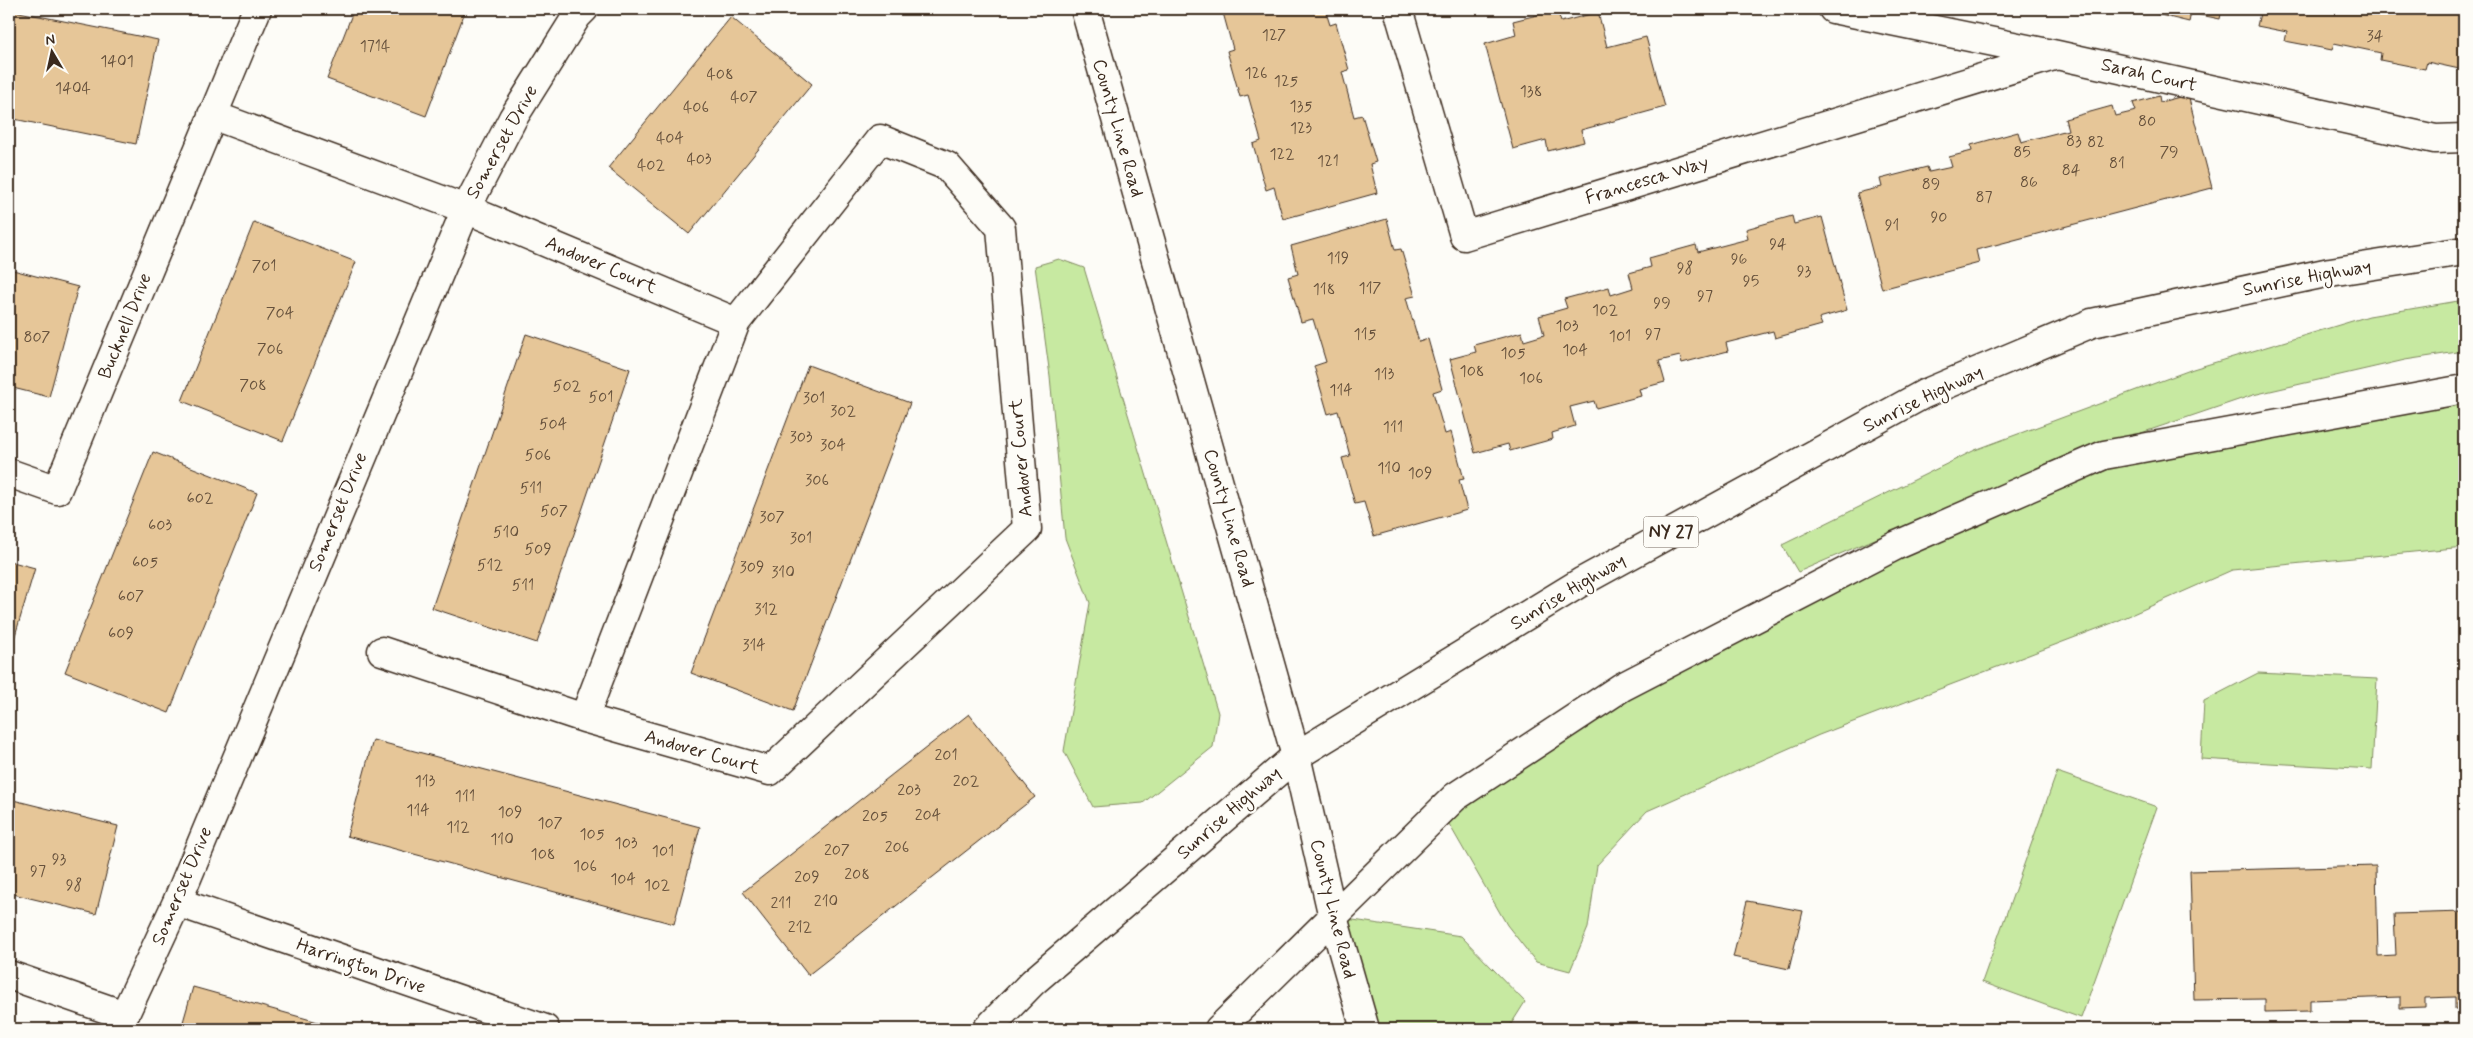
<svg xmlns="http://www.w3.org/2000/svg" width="2473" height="1038" font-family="Mynerve,sans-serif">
<rect width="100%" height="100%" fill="#fdfcf7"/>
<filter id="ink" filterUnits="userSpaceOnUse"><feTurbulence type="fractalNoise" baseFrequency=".02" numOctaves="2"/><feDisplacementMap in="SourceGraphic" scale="10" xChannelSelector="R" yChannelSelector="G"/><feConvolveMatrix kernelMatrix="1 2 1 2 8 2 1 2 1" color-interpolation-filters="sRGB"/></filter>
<g filter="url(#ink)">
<path fill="#c7e9a1" stroke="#818a60" d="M1059 259 1084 268 1218 713 1213 747 1143 803 1093 807 1064 751 1090 603 1065 538 1050 376 1035 266Z
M2464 300V351L2405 360 2253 395 2047 465 1798 572 1782 545 1975 450 2193 369 2369 316Z
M2464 389V547L2232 570 2115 622 1819 735 1647 811 1597 865 1588 928 1570 971 1536 962 1507 925 1441 810 1531 747 2059 474Z
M2258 673 2377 679 2372 769 2201 759 2204 701Z
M2057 772 2157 807 2081 1018 1982 982Z
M1333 917 1461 936 1525 1002 1508 1029H1365Z"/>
<path fill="#e6c698" stroke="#3b2a1e" d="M354 9H466L426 116 327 79Z
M1222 9H1325L1330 25 1336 23 1349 70 1342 72 1354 117 1362 115 1376 162 1370 164 1377 193 1283 219 1274 187 1266 190 1253 144 1261 141 1248 95 1240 97 1227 51 1233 49Z
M2144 9H2222L2220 19 2191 13 2189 22 2144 11Z
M2261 9H2464V70L2427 62 2425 69 2380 60 2381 53 2334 43 2332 50 2285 41 2287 32 2257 26Z
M9 10 158 40 136 144 9 118Z
M1557 10 1561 22 1598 12 1607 47 1646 37 1665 107 1581 130 1584 142 1548 151 1546 140 1513 149 1485 44 1516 35 1513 21Z
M731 17 812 84 689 234 608 168Z
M2188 95 2212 188 1976 250 1979 263 1882 289 1857 193 1882 187 1880 179 1927 167 1929 172 1952 167 1949 157 1972 151 1971 145 2018 132 2021 142 2068 130 2065 119 2112 106 2115 116 2136 111 2133 103 2159 96 2160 102Z
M1792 216 1794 224 1822 217 1847 310 1819 318 1822 325 1775 338 1773 331 1726 343 1728 351 1682 363 1680 356 1659 361 1665 382 1639 389 1641 396 1596 408 1594 401 1570 407 1575 426 1552 433 1553 439 1510 451 1508 444 1475 453 1450 359 1476 352 1474 345 1522 332 1524 341 1544 335 1539 316 1567 308 1564 299 1609 287 1611 295 1633 288 1629 273 1651 267 1649 258 1696 245 1698 252 1748 239 1746 229Z
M1387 219 1395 250 1401 249 1415 296 1406 298 1419 342 1428 339 1442 389 1433 392 1445 434 1451 432 1464 479 1459 480 1467 510 1374 536 1364 502 1355 504 1342 458 1350 456 1338 411 1328 414 1314 366 1326 362 1313 319 1301 322 1288 277 1298 274 1291 246Z
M254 222 356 262 283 441 182 401Z
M9 269 78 287 49 397 9 387Z
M526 334 630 369 537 643 432 608Z
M808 365 910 403 793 711 691 673Z
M153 452 257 493 169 713 65 672Z
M9 561 35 568 9 656Z
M969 714 1035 797 808 975 743 892Z
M373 740 700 827 674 924 347 836Z
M9 799 118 826 96 914 9 893Z
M2376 866 2378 956 2396 955 2394 914 2464 912V1009H2455V997L2425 998V1007L2400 1008V997L2310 1000V1011L2265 1012V999L2194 1000 2190 871Z
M1747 901 1803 911 1789 969 1733 957Z
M193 987 343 1029H181Z"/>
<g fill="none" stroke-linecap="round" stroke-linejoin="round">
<g stroke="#3b2a1e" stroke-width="31">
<path id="minor" d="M1398 9 1464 236 2057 55
M1833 9 2057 55 2435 139 2464 138
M212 115 466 209 736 322
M9 473 57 490 257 9
M382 651 584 718 770 771 1027 529 1001 228 947 166 880 139 736 322 584 718
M177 902 545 1029
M9 975 124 1015
M118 1029 177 902 466 209 513 118 577 16 584 9"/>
</g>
<g stroke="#3b2a1e" stroke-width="31">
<path id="major" d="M1085 9 1296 756 1333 917 1365 1029"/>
</g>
<g stroke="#3b2a1e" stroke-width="31">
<path id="highway" d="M987 1029 1033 982 1296 756 1583 581 1924 394 2092 323 2330 272 2464 251
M1219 1029 1455 797 1622 687 1895 546 2104 455 2464 389"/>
</g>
<use href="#minor" stroke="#fdfcf7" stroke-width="28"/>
<use href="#major" stroke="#fdfcf7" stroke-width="28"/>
<use href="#highway" stroke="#fdfcf7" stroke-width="28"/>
</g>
</g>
<g text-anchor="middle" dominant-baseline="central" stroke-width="4.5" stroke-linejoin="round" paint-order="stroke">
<g font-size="16" fill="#66513c">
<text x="1274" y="35">127</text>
<text x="2375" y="36">34</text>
<text x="375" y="46">1714</text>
<text x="117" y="61">1401</text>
<text x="1256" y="73">126</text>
<text x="720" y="74">408</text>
<text x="1286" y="81">125</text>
<text x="73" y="88">1404</text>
<text x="1531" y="91">138</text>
<text x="744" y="97">407</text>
<text x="1301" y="106">135</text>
<text x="696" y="107">406</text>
<text x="2147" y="121">80</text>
<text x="1301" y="128">123</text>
<text x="670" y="138">404</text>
<text x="2074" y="141">83</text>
<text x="2096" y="142">82</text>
<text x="2022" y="152">85</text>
<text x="2169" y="152">79</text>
<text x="1282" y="154">122</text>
<text x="699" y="159">403</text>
<text x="1328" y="161">121</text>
<text x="2117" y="163">81</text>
<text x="651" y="165">402</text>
<text x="2071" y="170">84</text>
<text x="2029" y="182">86</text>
<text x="1931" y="184">89</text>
<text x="1984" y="197">87</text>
<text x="1939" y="217">90</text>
<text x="1892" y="225">91</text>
<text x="1778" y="244">94</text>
<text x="1338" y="258">119</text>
<text x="1739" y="259">96</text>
<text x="264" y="266">701</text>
<text x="1685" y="268">98</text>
<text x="1804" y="271">93</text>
<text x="1751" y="281">95</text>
<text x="1370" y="288">117</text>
<text x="1324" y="289">118</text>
<text x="1705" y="296">97</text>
<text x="1662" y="303">99</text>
<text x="1605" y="310">102</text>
<text x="280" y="313">704</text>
<text x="1567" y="326">103</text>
<text x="1365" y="334">115</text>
<text x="1653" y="334">97</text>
<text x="1620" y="336">101</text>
<text x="37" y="337">807</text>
<text x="270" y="349">706</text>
<text x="1575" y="350">104</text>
<text x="1513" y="353">105</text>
<text x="1472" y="371">108</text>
<text x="1384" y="374">113</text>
<text x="1531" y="378">106</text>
<text x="253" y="385">708</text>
<text x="567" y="386">502</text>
<text x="1341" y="390">114</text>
<text x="601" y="397">501</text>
<text x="814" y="398">301</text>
<text x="843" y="411">302</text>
<text x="553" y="424">504</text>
<text x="1393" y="427">111</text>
<text x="801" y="437">303</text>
<text x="833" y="445">304</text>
<text x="538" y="455">506</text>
<text x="1389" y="468">110</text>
<text x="1420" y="473">109</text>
<text x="817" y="480">306</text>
<text x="531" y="488">511</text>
<text x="200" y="498">602</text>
<text x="554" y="511">507</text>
<text x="772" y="517">307</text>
<text x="160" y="525">603</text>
<text x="506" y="532">510</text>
<text x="801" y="538">301</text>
<text x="538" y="549">509</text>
<text x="145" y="562">605</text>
<text x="490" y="565">512</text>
<text x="752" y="567">309</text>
<text x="783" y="572">310</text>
<text x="523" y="585">511</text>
<text x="131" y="596">607</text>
<text x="766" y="609">312</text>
<text x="121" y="633">609</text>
<text x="754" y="645">314</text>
<text x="946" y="755">201</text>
<text x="425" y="781">113</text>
<text x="966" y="781">202</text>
<text x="909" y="790">203</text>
<text x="465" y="796">111</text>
<text x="418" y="810">114</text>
<text x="510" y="812">109</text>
<text x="928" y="815">204</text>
<text x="875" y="816">205</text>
<text x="550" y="823">107</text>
<text x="458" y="827">112</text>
<text x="592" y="834">105</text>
<text x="502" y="839">110</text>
<text x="626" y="843">103</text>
<text x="897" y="847">206</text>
<text x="837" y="850">207</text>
<text x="663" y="851">101</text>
<text x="543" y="854">108</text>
<text x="59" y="859">93</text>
<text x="585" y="866">106</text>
<text x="38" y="871">97</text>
<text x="857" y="874">208</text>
<text x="807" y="877">209</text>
<text x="623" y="879">104</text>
<text x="74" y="885">98</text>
<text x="657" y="885">102</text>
<text x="826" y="901">210</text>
<text x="781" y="903">211</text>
<text x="800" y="927">212</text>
</g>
<rect fill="#fdfcf7" stroke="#75695f" stroke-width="1" x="1643.5" y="516.5" width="55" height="31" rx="4"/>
<g font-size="18" font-weight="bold" fill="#3b2a1e">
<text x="1671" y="532">NY 27</text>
</g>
<g font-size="19" fill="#3b2a1e" stroke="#fdfcf7">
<text transform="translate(2149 75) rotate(13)">Sarah Court</text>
<text transform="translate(1118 128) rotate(74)">County Line Road</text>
<text transform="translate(502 142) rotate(-61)">Somerset Drive</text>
<text transform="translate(1647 180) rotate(-17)">Francesca Way</text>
<text transform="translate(601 265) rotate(23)">Andover Court</text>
<text transform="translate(2307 278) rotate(-11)">Sunrise Highway</text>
<text transform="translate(125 326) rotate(-68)">Bucknell Drive</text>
<text transform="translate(1923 399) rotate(-26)">Sunrise Highway</text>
<text transform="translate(1021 458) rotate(-95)">Andover Court</text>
<text transform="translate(338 512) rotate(-68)">Somerset Drive</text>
<text transform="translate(1229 518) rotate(74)">County Line Road</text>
<text transform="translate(1568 592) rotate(-31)">Sunrise Highway</text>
<text transform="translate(702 752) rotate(16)">Andover Court</text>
<text transform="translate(1229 813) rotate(-41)">Sunrise Highway</text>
<text transform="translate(182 886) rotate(-67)">Somerset Drive</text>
<text transform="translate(1333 909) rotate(76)">County Line Road</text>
<text transform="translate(361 966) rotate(19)">Harrington Drive</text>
</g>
</g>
<rect width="2473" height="1038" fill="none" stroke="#fdfcf7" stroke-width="30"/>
<rect x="15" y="15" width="2443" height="1008" fill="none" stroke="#3b2a1e" stroke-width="2" filter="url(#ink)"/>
<g transform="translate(52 52) rotate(351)" stroke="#fdfcf7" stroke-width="4" paint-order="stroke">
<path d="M0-4L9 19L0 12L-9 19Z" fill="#3b2a1e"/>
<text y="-8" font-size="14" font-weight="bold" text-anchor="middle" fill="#3b2a1e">N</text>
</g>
</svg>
